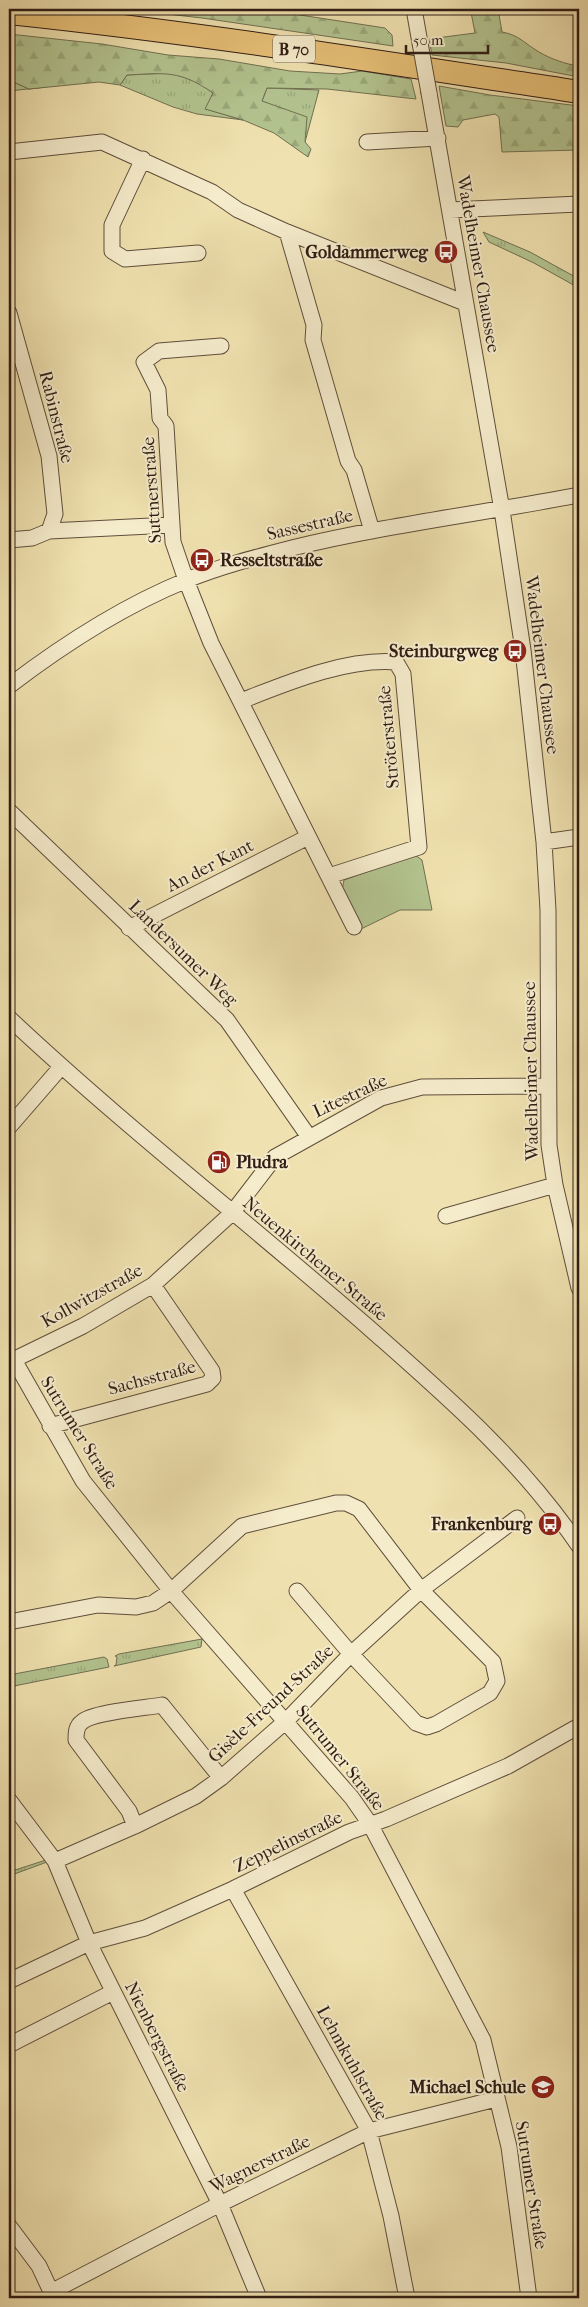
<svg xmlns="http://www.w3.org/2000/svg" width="588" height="2307" font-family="'IM FELL French Canon',serif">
<defs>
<pattern id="grass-tufts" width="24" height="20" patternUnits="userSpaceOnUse" patternTransform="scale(1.25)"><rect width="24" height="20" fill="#b3c490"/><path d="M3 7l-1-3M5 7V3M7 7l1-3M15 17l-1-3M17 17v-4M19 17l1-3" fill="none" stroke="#9aa87b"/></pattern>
<pattern id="forest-firs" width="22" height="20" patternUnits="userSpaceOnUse" patternTransform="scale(1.25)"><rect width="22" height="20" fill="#b3c490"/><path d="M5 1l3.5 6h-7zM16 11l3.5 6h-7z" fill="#9aa87b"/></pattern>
</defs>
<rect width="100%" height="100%" fill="#f0e2b0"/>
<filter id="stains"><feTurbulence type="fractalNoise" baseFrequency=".004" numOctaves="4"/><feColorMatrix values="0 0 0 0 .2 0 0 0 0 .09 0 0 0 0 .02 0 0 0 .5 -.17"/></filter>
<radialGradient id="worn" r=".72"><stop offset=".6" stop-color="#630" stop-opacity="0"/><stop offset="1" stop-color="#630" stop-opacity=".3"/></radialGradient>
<path fill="url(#grass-tufts)" stroke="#717052" d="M170 73 196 81 213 93 206 109 243 120 197 114 173 107 120 85 127 75Z
M9 80 29 89 46 87 9 91Z
M267 88 319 90 305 142 276 107 262 101Z
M483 232 530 252 579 279V288L534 263 489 242Z
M202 1639 201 1647 114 1666 116 1665 117 1657 115 1656 119 1654Z
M104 1657 107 1659 109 1667 9 1687V1675Z
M46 1860 47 1862 9 1876V1872Z"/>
<path fill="url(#forest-firs)" stroke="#717052" d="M123 9H261L385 28 392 35 393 46 202 18Z
M476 9H498L502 32C519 35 524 43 539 52 551 59 565 64 579 66V77L506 63 432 55 429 39 475 33 471 12Z
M9 34 102 44 168 55 219 59 290 71 340 74 362 71 411 79 416 99 327 89 267 88 262 101 307 117 305 142 311 149 308 157 274 133 243 120 205 109 213 93C180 70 165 73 127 75L120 85 99 82 29 89 9 80Z
M439 86 490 95 579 106V150L502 152 499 117 495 114 463 120 458 127 446 126Z"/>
<path fill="#b3c490" stroke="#717052" d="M415 855 422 860 432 910H400L361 929 342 891 344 880Z"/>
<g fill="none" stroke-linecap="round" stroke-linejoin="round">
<g stroke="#5f4e3b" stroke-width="17">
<path id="minor" d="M414 9 420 43
M429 93 502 510 523 650 544 842 548 910 549 1145 555 1185 579 1288
M367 142 438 138
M9 152 102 142 212 192 238 210 287 232
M143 159 112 225V251L125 259 198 253
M450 210 579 204
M9 313 49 456 55 514 49 531 32 538 9 540
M221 346 159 351 144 362 158 390 160 418 166 426 173 542 186 580 211 643 354 927
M49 531 171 525
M372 531 354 470 348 461 313 340 314 325 287 232 465 303
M9 686C64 644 123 606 187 580 221 566 257 557 292 548 387 525 484 513 579 495
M241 701C287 683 346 658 396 662L403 674 419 847 329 876
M9 811 227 1020 309 1137
M544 842 579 837
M129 928 308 837
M9 1018C124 1126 249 1223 368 1327 447 1397 518 1457 579 1546
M9 1127 61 1067
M446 1216 555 1185
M14 1360 83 1481 171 1591 352 1798 370 1824 483 2040 509 2147 529 2298
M9 1362 83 1326 153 1285 232 1213 275 1157 381 1098 422 1087 548 1086
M50 1426 207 1384 213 1378 212 1371 153 1285
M9 1622 98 1605 136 1607 153 1603 171 1591 242 1526 336 1503H346L359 1509 421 1590 493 1662 497 1681 490 1693 436 1724 427 1727 416 1723 351 1654 297 1591
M9 1800 55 1861 89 1943 220 2204 259 2298
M135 1826 129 1811 76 1740C76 1733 76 1726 82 1722 93 1712 145 1708 162 1705L221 1778
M55 1861 135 1826 196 1796 221 1778 286 1721 351 1654 421 1590 517 1518
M233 1889 369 2131 391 2216 407 2298
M9 1981 89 1943 145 1928 233 1889 349 1832 386 1819 508 1766 579 1726
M9 2045 113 1992
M9 2226 39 2266 54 2298
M51 2292 220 2204 369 2131 496 2099"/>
</g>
<g stroke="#2f1c14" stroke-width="24">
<path id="highway" d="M9 13C200 33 389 63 579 92"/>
</g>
<use href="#minor" stroke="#f5eccc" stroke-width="15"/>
<use href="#highway" stroke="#e8c178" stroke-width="22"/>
<g stroke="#5f4e3b" stroke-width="17" stroke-linecap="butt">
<path id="minor-bridge" d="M420 43 429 93"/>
</g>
<use href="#minor-bridge" stroke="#f5eccc" stroke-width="15"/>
</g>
<defs>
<g id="bus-disc" transform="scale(1.25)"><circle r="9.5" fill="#8f2418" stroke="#f5eccc"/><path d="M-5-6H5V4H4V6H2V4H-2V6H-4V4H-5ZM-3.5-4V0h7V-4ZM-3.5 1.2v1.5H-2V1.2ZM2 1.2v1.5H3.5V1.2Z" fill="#fff"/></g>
<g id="fuel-disc" transform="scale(1.25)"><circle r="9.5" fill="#8f2418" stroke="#f5eccc"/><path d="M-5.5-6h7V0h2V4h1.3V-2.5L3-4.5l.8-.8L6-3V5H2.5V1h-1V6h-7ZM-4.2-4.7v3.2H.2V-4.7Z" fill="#fff"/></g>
<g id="school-disc" transform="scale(1.25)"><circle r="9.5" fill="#8f2418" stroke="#f5eccc"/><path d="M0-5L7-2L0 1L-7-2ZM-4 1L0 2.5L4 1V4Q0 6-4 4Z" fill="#fff"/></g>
</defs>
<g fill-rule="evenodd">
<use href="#bus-disc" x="446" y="252"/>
<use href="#bus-disc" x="202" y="560"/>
<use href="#bus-disc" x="515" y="651"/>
<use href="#fuel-disc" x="219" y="1162"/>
<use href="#bus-disc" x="550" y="1524"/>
<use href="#school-disc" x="543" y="2087"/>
</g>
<g text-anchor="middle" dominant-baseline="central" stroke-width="4" stroke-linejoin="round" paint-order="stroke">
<rect fill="#f5eccc" stroke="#6a5a4b" stroke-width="1" x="273" y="35.5" width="42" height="27" rx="4"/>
<g font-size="16" font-weight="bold" fill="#2f1c14">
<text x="294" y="49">B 70</text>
</g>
<g font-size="18" font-weight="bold" fill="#2f1c14" stroke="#f5eccc" text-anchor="end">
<text x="428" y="252">Goldammerweg</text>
<text x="220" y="560" text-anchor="start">Resseltstraße</text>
<text x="498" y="651">Steinburgweg</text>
<text x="236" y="1162" text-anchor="start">Pludra</text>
<text x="532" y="1524">Frankenburg</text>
<text x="526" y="2087">Michael Schule</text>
</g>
<g font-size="18" fill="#2f1c14" stroke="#f5eccc">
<text transform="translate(478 264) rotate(80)">Wadelheimer Chaussee</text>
<text transform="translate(56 417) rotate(76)">Rabinstraße</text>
<text transform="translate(152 490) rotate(-94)">Suttnerstraße</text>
<text transform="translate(310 525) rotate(-13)">Sassestraße</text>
<text transform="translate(542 665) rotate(83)">Wadelheimer Chaussee</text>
<text transform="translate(389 737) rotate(-95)">Ströterstraße</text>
<text transform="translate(210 866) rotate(-27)">An der Kant</text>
<text transform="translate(183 953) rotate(44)">Landersumer Weg</text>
<text transform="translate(531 1071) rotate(-91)">Wadelheimer Chaussee</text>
<text transform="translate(350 1096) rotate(-25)">Litestraße</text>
<text transform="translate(315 1259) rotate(40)">Neuenkirchener Straße</text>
<text transform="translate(92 1296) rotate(-29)">Kollwitzstraße</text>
<text transform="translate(152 1378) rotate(-15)">Sachsstraße</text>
<text transform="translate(79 1433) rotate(58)">Sutrumer Straße</text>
<text transform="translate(271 1704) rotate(-43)">Gisèle-Freund-Straße</text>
<text transform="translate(340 1758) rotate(51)">Sutrumer Straße</text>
<text transform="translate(288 1842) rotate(-26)">Zeppelinstraße</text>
<text transform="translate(157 2037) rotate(63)">Nienbergstraße</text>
<text transform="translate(352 2063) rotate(61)">Lehmkuhlstraße</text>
<text transform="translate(260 2164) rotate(-26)">Wagnerstraße</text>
<text transform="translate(531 2185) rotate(81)">Sutrumer Straße</text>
</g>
</g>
<rect width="588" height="2307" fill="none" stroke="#f0e2b0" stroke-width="30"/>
<rect x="10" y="10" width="568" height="2287" fill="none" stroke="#2f1c14" stroke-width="2.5"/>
<rect x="15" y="15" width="558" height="2277" fill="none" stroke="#2f1c14"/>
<path d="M406 45v8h82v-8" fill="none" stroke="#2f1c14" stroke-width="2.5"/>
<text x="413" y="45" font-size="15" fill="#2f1c14" stroke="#f5eccc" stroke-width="4" paint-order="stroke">50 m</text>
<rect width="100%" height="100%" filter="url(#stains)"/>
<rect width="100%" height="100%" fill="url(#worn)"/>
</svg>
